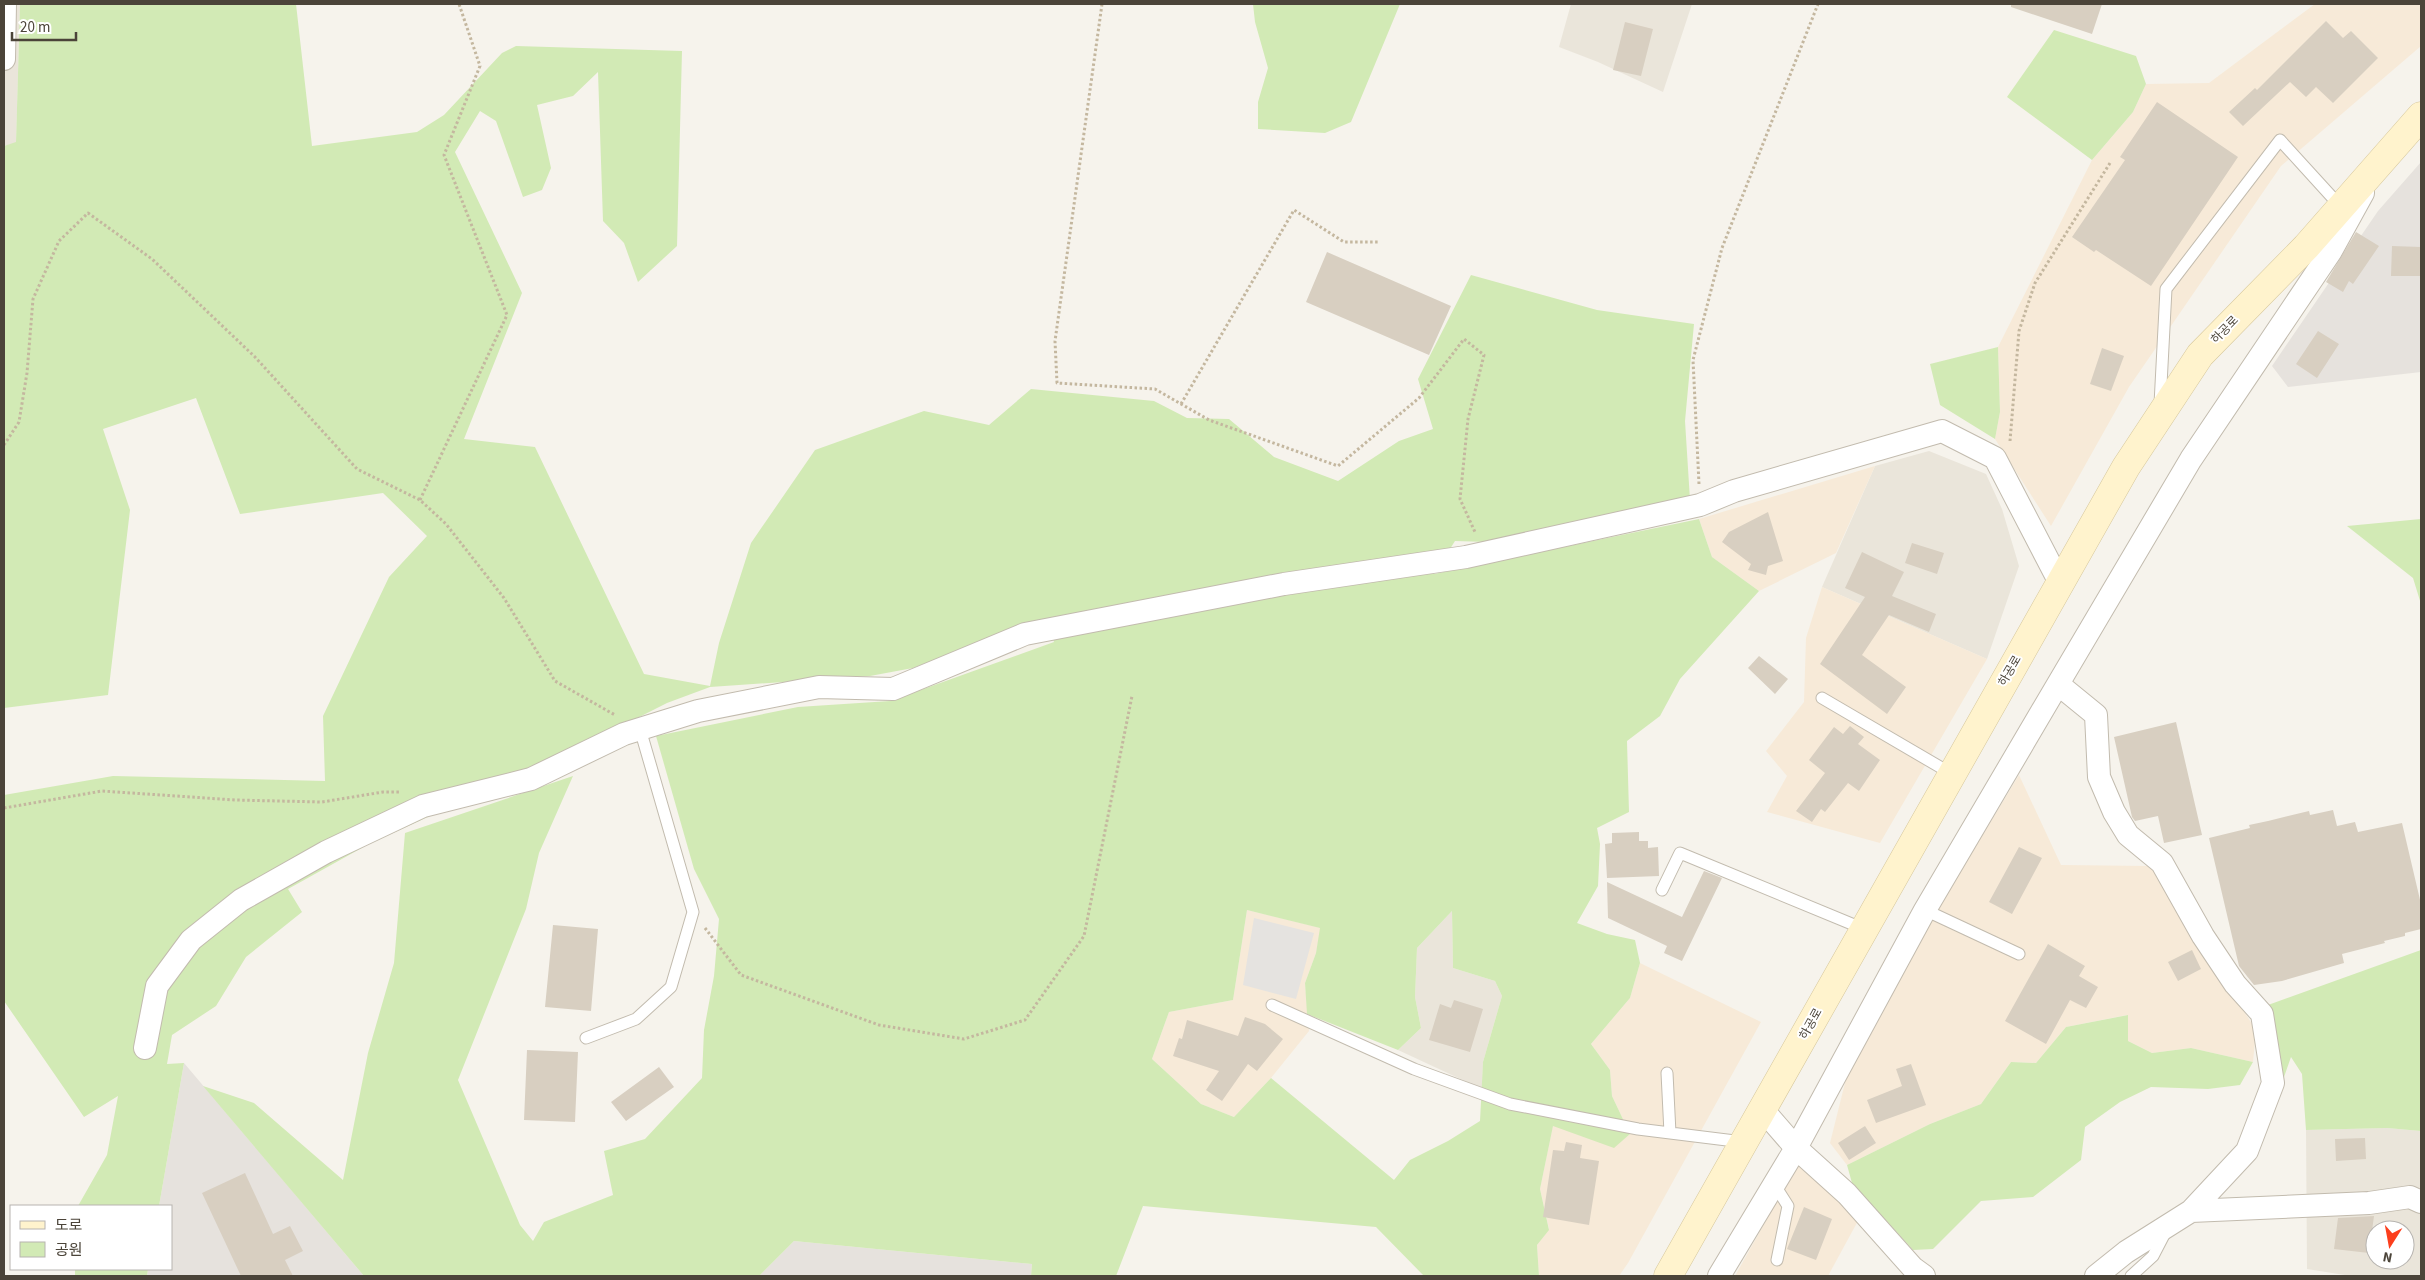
<svg xmlns="http://www.w3.org/2000/svg" width="2425" height="1280" font-family="'Source Sans 3','Noto Sans KR',sans-serif">
<rect width="100%" height="100%" fill="#f6f3ec"/>
<path fill="#eae5da" fill-rule="evenodd" d="M4 4H20L16 143 4 146Z
M1571 4H1692L1663 92 1598 62 1559 47Z
M1929 451 1986 474 2002 509 2019 566 1987 659 1822 587 1875 466Z
M1452 911 1453 968 1495 981 1502 996 1483 1062 1482 1089 1398 1050 1421 1028 1415 997 1417 948Z
M2387 1128 2421 1131V1276H2351L2307 1269 2306 1130ZM2375 1230H2405V1260H2375Z"/>
<path fill="#f7ead8" d="M2315 4H2421V46L2281 166 2129 387 2051 526 1995 439 2000 412 1998 347 2092 160 2133 112 2146 84 2209 83Z
M1875 466 1836 553 1759 591 1712 557 1699 519Z
M1822 587 1987 659 1880 843 1767 812 1787 776 1766 751 1804 702 1806 638Z
M2019 775 2061 865 2150 866 2256 1030 2253 1062 2191 1048 2152 1053 2128 1041 2127 1015 2066 1027 2036 1063 2011 1062 1981 1104 1930 1124 1847 1165 1830 1143 1849 1067 1928 925Z
M1247 910 1321 928 1316 953 1305 983 1309 1031 1271 1078 1234 1117 1201 1104 1152 1059 1169 1012 1233 1000Z
M1640 963 1761 1022 1628 1263 1619 1276H1539L1537 1245 1549 1229 1540 1189 1553 1125 1614 1147 1630 1134 1612 1096 1610 1070 1591 1044 1630 998Z
M1797 1165 1859 1219 1828 1276H1735Z"/>
<path fill="#e6e2dd" d="M2421 162V372L2288 387 2272 366 2378 211Z
M184 1063 364 1276H147L148 1269H171V1206H159Z
M794 1241 1032 1264 1031 1276H759Z"/>
<path fill="#d2eab5" fill-rule="evenodd" d="M20 4H296L312 146 417 132 444 115 502 53 516 46 682 51 677 246 638 282 624 243 603 221 598 72 573 96 537 105 551 168 542 190 523 197 496 121 480 111 455 152 522 293 464 439 535 447 644 674 710 686 719 643 751 543 815 450 924 411 989 425 1031 389 1154 401 1187 418 1229 419 1274 457 1338 481 1399 441 1433 429 1418 379 1471 275 1597 310 1694 324 1685 421 1690 500 1487 542 1455 541 1434 574 1699 519 1712 557 1759 591 1680 679 1660 716 1627 741 1629 812 1597 828 1600 844 1598 886 1577 923 1607 934 1635 940 1640 963 1630 998 1591 1044 1610 1070 1612 1096 1630 1134 1614 1148 1553 1126 1540 1189 1549 1230 1537 1245 1539 1276H1424L1376 1227 1143 1206 1116 1276H1031L1032 1264 794 1241 759 1276H364L203 1086 254 1103 343 1180 368 1053 394 963 405 833 573 776 539 853 526 909 458 1080 520 1225 533 1241 544 1222 613 1195 604 1151 645 1139 702 1078 704 1030 714 976 719 919 694 869 656 736 798 707 890 701 1054 642 1047 621 1012 627 978 643 913 668 870 676 710 687 667 703 584 745 367 845 288 889 302 912 246 957 216 1006 172 1035 167 1064 184 1063 159 1206H78L107 1155 118 1096 84 1117 4 1001V795L113 776 325 781 323 716 389 577 427 536 383 493 240 514 196 398 103 429 130 510 108 695 4 708V146L16 142ZM1247 910 1320 928 1316 953 1305 983 1307 1014 1398 1050 1421 1028 1415 997 1417 948 1452 911 1453 968 1495 981 1502 996 1483 1062 1480 1121 1448 1141 1410 1160 1394 1180 1271 1078 1234 1117 1201 1104 1152 1059 1169 1012 1233 1000Z
M1253 4H1400L1351 122 1325 133 1258 129V102L1268 68 1255 22Z
M2054 30 2136 56 2146 84 2133 112 2092 160 2007 97Z
M1998 347 2000 412 1995 439 1940 405 1930 364Z
M2421 519V604L2413 578 2347 526Z
M2421 950V1131L2387 1128 2306 1130 2302 1074 2291 1057 2284 1077 2268 1005Z
M2128 1015V1041L2152 1053 2191 1048 2253 1062 2240 1085 2208 1089 2151 1087 2120 1102 2085 1127 2081 1160 2033 1197 1981 1201 1933 1249 1913 1250 1852 1183 1847 1165 1930 1124 1981 1104 2011 1062 2036 1063 2066 1027Z
M75 1269H148L147 1276H75Z"/>
<path fill="#e5e3e0" d="M1254 918 1314 933 1296 999 1243 985Z"/>
<path fill="#d8cfc1" d="M2011 4H2102L2092 34 2011 7Z
M2326 21 2343 38 2351 31 2378 58 2333 103 2316 87 2306 97 2290 82 2243 126 2229 112 2255 88 2257 90Z
M1625 22 1653 29 1641 76 1613 70Z
M2157 102 2238 157 2151 286 2096 250 2094 252 2072 237 2125 160 2120 157Z
M2356 232 2379 246 2353 284 2349 281 2343 292 2326 282Z
M2392 246 2421 247V276H2391Z
M1327 252 1451 306 1429 355 1306 302Z
M2318 331 2339 344 2317 378 2296 364Z
M2102 348 2124 356 2111 391 2090 384Z
M1768 512 1783 561 1768 566 1766 575 1748 570 1751 564 1722 542 1729 532Z
M1912 543 1944 553 1937 574 1905 563Z
M1862 552 1904 572 1892 596 1936 614 1929 632 1889 615 1862 655 1906 687 1887 714 1820 664 1865 597 1845 588Z
M1759 656 1788 679 1775 694 1748 668Z
M2176 722 2202 835 2164 843 2158 816 2135 821 2132 817 2114 737Z
M1850 726 1864 737 1858 744 1880 760 1859 791 1848 783 1825 812 1821 809 1812 822 1796 811 1825 773 1809 760 1834 727 1843 734Z
M2333 810 2337 826 2355 822 2358 832 2402 823 2421 904V929L2405 933V936L2384 941 2385 943 2342 954 2344 963 2282 981 2254 985 2239 966 2209 838 2250 828 2249 825 2268 821 2309 811 2310 815Z
M1639 832V841H1648V848L1658 847 1659 876 1607 878 1605 844 1612 843V833Z
M2019 847 2042 858 2012 914 1989 902Z
M1704 871 1722 878 1682 961 1664 953 1667 946 1608 918 1607 882 1682 917Z
M553 925 598 929 591 1011 545 1007Z
M2048 944 2085 966 2079 976 2098 987 2086 1008 2070 1000 2046 1044 2005 1021Z
M2192 950 2201 969 2178 981 2168 962Z
M1454 1000 1483 1009 1470 1052 1429 1040 1440 1004 1451 1008Z
M1245 1017 1265 1024 1283 1039 1257 1071 1248 1064 1222 1101 1206 1090 1219 1071 1173 1056 1179 1038 1182 1039 1187 1020 1238 1036Z
M527 1050 578 1052 575 1122 524 1120Z
M1911 1064 1926 1105 1876 1123 1867 1100 1902 1086 1896 1069Z
M659 1067 674 1087 626 1121 611 1102Z
M1865 1126 1876 1143 1849 1160 1838 1143Z
M2365 1138 2366 1159 2336 1161 2335 1139Z
M1566 1142 1582 1145 1580 1158 1599 1161 1589 1225 1543 1217 1553 1150 1564 1151Z
M245 1173 273 1234 290 1226 303 1251 285 1260 293 1276H241L202 1193Z
M1804 1207 1832 1219 1816 1260 1787 1249Z
M2374 1216 2369 1253 2334 1249 2338 1218Z"/>
<g fill="none" stroke-linecap="round" stroke-linejoin="round">
<g stroke="#c2bbae" stroke-width="13">
<path id="lane" d="M2160 404 2166 289 2280 140 2341 207
M1822 698 1952 774
M1662 890 1680 853 1864 929
M1925 910 2019 954
M1272 1005 1414 1069 1510 1104 1638 1129 1743 1142
M586 1038 636 1019 671 987 693 912 640 729
M1667 1073 1670 1133
M1774 1184 1788 1206 1777 1260
M2131 1276 2153 1256 2166 1231"/>
</g>
<g stroke="#c2bbae" stroke-width="24">
<path id="street" d="M4 59 5 4
M145 1048 157 986 191 940 241 900 326 852 423 806 531 779 624 734 698 711 819 687 893 689 1025 634 1284 584 1466 557 1700 505 1734 491 1942 431 1995 458 2060 583
M1763 1110 1796 1148 1847 1194 1913 1268 1924 1276
M2191 1211 2247 1151 2273 1083 2262 1014 2235 984 2203 936 2162 863 2128 835 2114 812 2099 777 2096 715 2058 684 2191 459 2331 251 2363 193
M1719 1276 1796 1148 1925 910 2058 684
M2096 1276 2126 1252 2191 1211 2369 1203 2410 1197 2421 1202"/>
</g>
<g stroke="#d6c79b" stroke-width="29">
<path id="secondary" d="M1668 1276 2126 467 2200 355 2306 247 2421 116"/>
</g>
<path stroke="#c4b79f" stroke-width="3" stroke-dasharray="2.5 2.5" stroke-linecap="butt" d="M1102 4 1055 341 1057 383 1155 389 1209 420 1338 466 1419 398 1464 339 1484 355 1468 419 1460 499 1475 532
M1181 404 1294 210 1344 242H1379
M2010 441 2019 331 2035 283 2110 163
M4 445 19 422 27 373 33 299 59 241 88 213 152 259 255 357 357 469 420 500 446 524 504 598 555 681 615 715
M1699 484 1693 360 1722 248 1818 4
M420 500 507 315 444 155 480 66 459 4
M4 808 102 791 235 800 322 802 383 792H400
M705 928 741 975 879 1025 964 1039 1025 1020 1084 936 1132 696"/>
<use href="#lane" stroke="#fff" stroke-width="11"/>
<use href="#street" stroke="#fff" stroke-width="22"/>
<use href="#secondary" stroke="#fff3cd" stroke-width="28"/>
</g>
<g text-anchor="middle" dominant-baseline="central" stroke-width="4" stroke-linejoin="round" paint-order="stroke">
<g font-size="12" fill="#4b4439" stroke="#fff">
<text transform="translate(2225 330) rotate(-46)">하공로</text>
<text transform="translate(2010 671) rotate(-60)">하공로</text>
<text transform="translate(1811 1024) rotate(-61)">하공로</text>
</g>
</g>
<rect width="2425" height="1280" fill="none" stroke="#4b4439" stroke-width="10"/>
<rect x="10" y="1205" width="162" height="65" fill="#ffffff" stroke="#b7b4b0"/>
<rect x="20" y="1221" width="25" height="8" fill="#fff3cd" stroke="#b7b4b0"/>
<text x="55" y="1230" font-size="15" fill="#4b4439">도로</text>
<rect x="20" y="1242" width="25" height="15" fill="#d2eab5" stroke="#b7b4b0"/>
<text x="55" y="1255" font-size="15" fill="#4b4439">공원</text>
<g transform="translate(2390 1245) rotate(191)"><circle r="24" fill="#ffffff" stroke="#b7b4b0"/>
<path d="M0-4L9 19L0 12L-9 19Z" fill="#fc3f1d"/>
<text y="-8" font-size="14" font-weight="bold" text-anchor="middle" fill="#4b4439">N</text>
</g>
<path d="M12 32v8h64v-8" fill="none" stroke="#4b4439" stroke-width="2.5"/>
<text x="20" y="32" font-size="15" fill="#4b4439" stroke="#ffffff" stroke-width="4" paint-order="stroke">20 m</text>
</svg>
